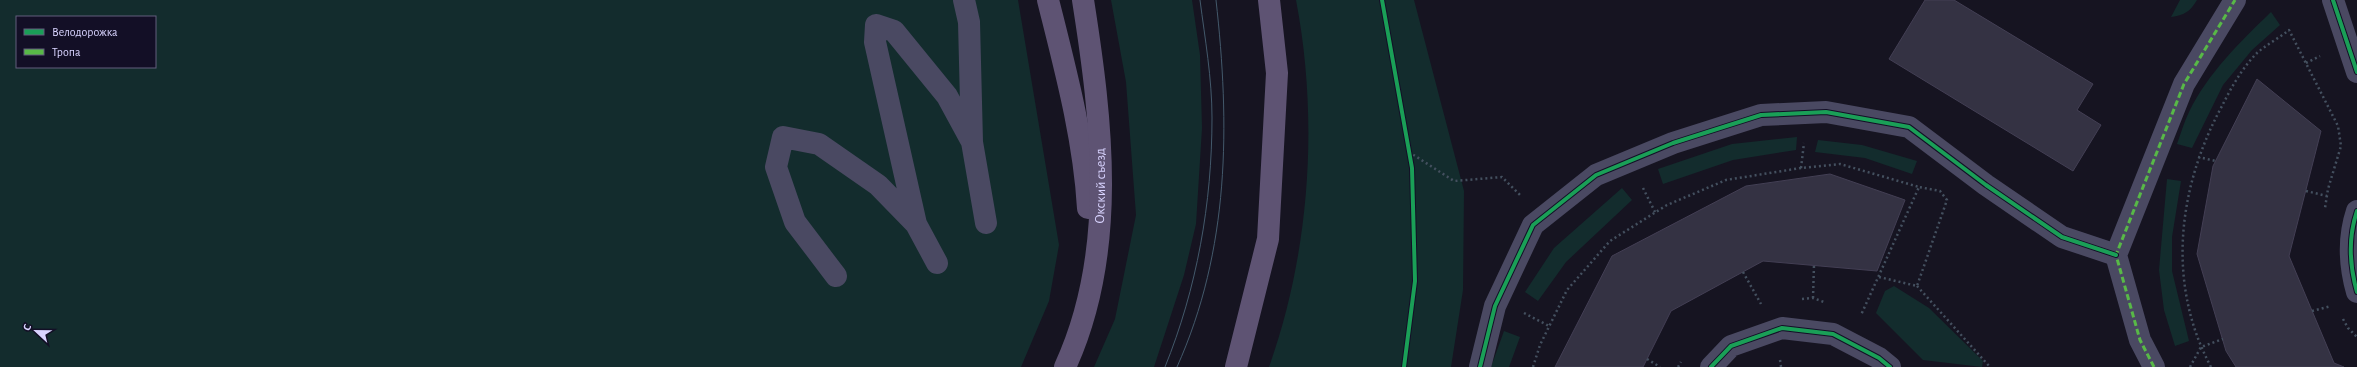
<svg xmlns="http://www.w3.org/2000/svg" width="2357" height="367" font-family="'Alegreya Sans',sans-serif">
<rect width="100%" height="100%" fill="#161421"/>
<path fill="#132c2d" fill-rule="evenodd" d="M0 0H1018L1059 245 1049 301 1021 367H0ZM17 17H155V67H17Z
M1111 0H1192L1200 55 1202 128 1196 224 1184 275 1154 367H1094L1115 319 1136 215 1126 82Z
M1296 0H1414L1464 191 1463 290 1451 367H1269C1310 252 1319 120 1296 0Z
M2180 0H2197C2190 12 2184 15 2171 17Z
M2271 12 2280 25 2252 50 2223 85 2192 148 2177 144C2181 133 2184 122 2189 112 2208 73 2240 42 2271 12Z
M1797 137 1796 150 1733 160 1663 184 1658 169 1732 144Z
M1818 140 1862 145 1917 161 1912 174 1865 158 1815 152Z
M2167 179 2181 181 2172 237V271L2189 341 2175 346 2164 310 2159 270Z
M1622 188 1632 200 1566 262 1538 301 1525 292 1554 248Z
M1894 286 1929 308 1983 361 1982 367 1923 360 1876 313 1885 291Z
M1504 331 1520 337 1509 367H1491Z"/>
<path fill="#343243" stroke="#433f54" d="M1925 0H1954L2093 84 2077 110 2101 125 2073 171 1889 59Z
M2257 79 2321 131 2289 256 2334 363 2344 367H2236L2226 351 2197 254 2213 166Z
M1830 174 1905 200 1877 271 1763 261 1671 311 1643 367H1555L1612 256 1746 186Z"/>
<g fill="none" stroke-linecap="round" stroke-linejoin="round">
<path stroke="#44505f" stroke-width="2.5" stroke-dasharray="2 3" stroke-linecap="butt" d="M2306 63 2320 56
M1409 152 1454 181 1502 177 1522 197
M2198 157 2216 161
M1801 168 1804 143
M1643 188 1655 212
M2306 191 2327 196
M1743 272 1761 304
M1879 277 1917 286 1947 200 1940 191 1919 187
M1917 286 1990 367
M1813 298 1814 265
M1802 299 1813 298 1824 302
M2312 311 2331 306
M1524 313 1549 326
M2343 319 2348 328 2357 337
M1647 359 1660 367
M1780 360 1781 367
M1533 367 1540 345 1567 290 1610 241 1667 205 1726 180 1801 168 1840 164 1919 187 1861 315
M1678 367 1681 362
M2190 367 2201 347 2223 339
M2211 367C2166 283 2178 187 2222 106 2231 88 2242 68 2257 53 2266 45 2279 38 2289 30L2338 126 2341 146 2328 189 2325 208"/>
<path stroke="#4a4962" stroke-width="22" d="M2333 0 2357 72
M972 142 986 223
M2357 211C2348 238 2349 264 2357 292
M916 224 937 263
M836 276 795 222 776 167 783 137 819 144 878 185 916 224 875 42 876 25 894 31 947 96 972 142 969 22 964 0
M1480 367 1495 306 1533 225 1596 175 1673 143 1761 115 1826 112 1909 127 1986 185 2062 237 2116 255
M1711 367 1731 346 1782 328 1833 334 1879 358 1890 367
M2154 367 2140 340 2116 255 2184 84 2235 0"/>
<g stroke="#5e5373" stroke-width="22">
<path d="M1048 0C1065 68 1084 138 1088 208"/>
<path id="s1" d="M1065 367C1118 252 1102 121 1083 0"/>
<path d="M1236 367 1268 239 1277 73 1269 0"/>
</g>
<path stroke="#43596b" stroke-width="1" d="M1165 367C1197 288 1212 203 1212 118 1212 78 1205 39 1200 0
M1177 367C1230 249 1230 125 1216 0"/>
<path stroke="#58b947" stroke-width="3" stroke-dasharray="6 3" stroke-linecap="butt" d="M2154 367 2140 340 2116 255 2184 84 2235 0"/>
<g stroke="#130f26" stroke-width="6">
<path id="cycleway" d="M1382 0 1412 168 1415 281 1404 367
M2333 0 2357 72
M2357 211C2348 238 2349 264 2357 292
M1480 367 1495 306 1533 225 1596 175 1673 143 1761 115 1826 112 1909 127 1986 185 2062 237 2116 255
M1711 367 1731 346 1782 328 1833 334 1879 358 1890 367"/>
</g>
<use href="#cycleway" stroke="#1a9f57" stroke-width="4"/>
</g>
<g text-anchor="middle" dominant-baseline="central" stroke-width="3" stroke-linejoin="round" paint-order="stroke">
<g font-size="14" fill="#d9d4ff" stroke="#130f26">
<text stroke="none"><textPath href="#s1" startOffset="186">Окский съезд</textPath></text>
</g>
</g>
<rect x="16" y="16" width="140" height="52" fill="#130f26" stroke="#625e7d"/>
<rect x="24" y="29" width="20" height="6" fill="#1a9f57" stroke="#625e7d"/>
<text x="52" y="36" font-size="12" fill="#d9d4ff">Велодорожка</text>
<rect x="24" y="49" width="20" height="6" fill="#58b947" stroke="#625e7d"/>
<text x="52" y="56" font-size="12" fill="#d9d4ff">Тропа</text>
<g transform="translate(36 331) rotate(292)" stroke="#130f26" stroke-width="3" paint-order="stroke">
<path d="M0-3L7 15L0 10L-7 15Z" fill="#d9d4ff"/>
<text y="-6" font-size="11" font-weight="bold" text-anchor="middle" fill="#d9d4ff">С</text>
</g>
</svg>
